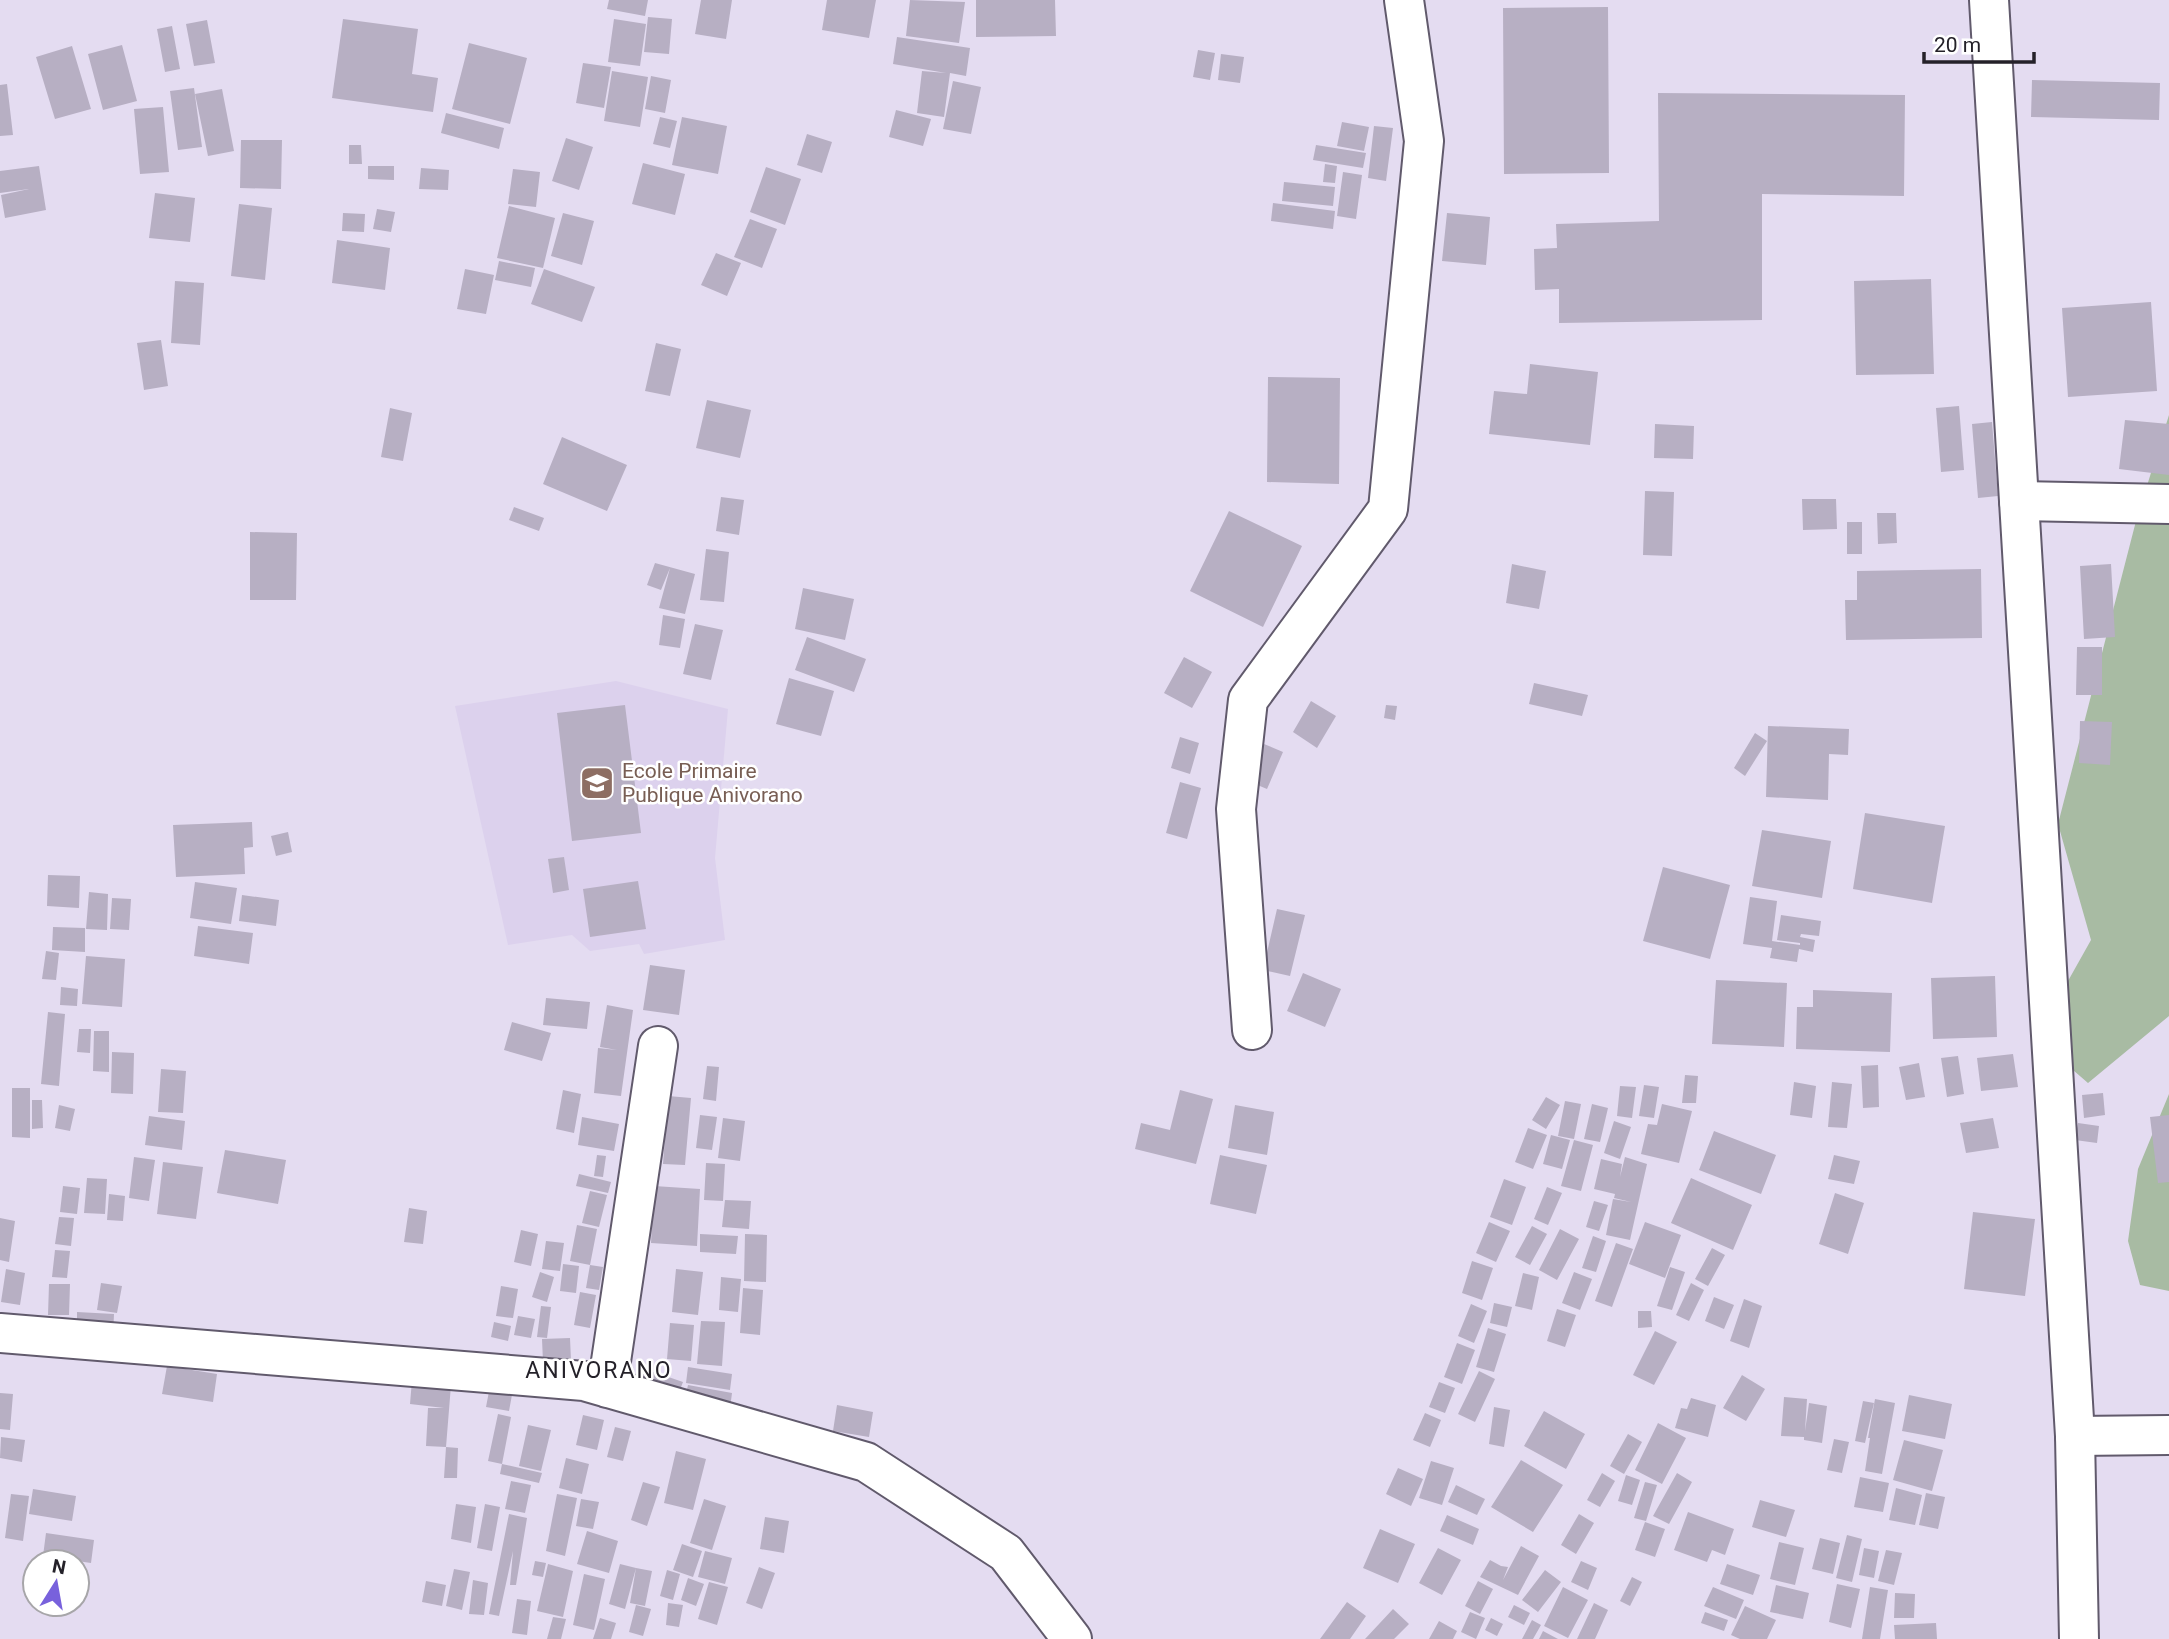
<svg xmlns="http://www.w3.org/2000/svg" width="2169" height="1639" font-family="Roboto,sans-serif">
<rect width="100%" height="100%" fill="#e4dcf1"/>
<path fill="#dcd1ed" d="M616 681 728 709 715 858 725 940 644 954 639 944 590 951 572 935 508 945 455 706Z"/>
<path fill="#a8bba3" d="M2169 415V1016L2088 1083 2036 1038 2091 940 2058 824 2136 521Z
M2169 1094V1291L2140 1285 2128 1241 2138 1169Z"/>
<path fill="#b7afc3" d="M609 0H648L645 16 607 9Z
M701 0H732L726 39 695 34Z
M827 0H876L869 38 822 30Z
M910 0 965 2 959 43 906 36Z
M976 0H1055L1056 36 976 37Z
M1608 7 1609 173 1504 174 1503 8Z
M648 17 672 19 669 54 644 52Z
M343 19 418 29 412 74 438 78 433 112 332 98Z
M614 19 646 24 640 66 608 62Z
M207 20 215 63 194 66 186 24Z
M172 26 180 69 165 72 157 29Z
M897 37 970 48 966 76 950 73 944 117 917 113 922 71 946 73 893 64Z
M469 43 527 58 510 124 452 109Z
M122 45 137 101 103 110 88 54Z
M72 46 91 109 55 119 36 57Z
M1198 50 1215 53 1210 80 1193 77Z
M1221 54 1244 57 1240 83 1218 80Z
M583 63 611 67 604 108 576 103Z
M612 71 648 77 640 127 604 121Z
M651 76 671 80 665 113 645 109Z
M2032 80 2160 83 2159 120 2031 117Z
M953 81 981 87 971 134 943 129Z
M7 84 13 135 0 136V85Z
M194 88 202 147 178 150 170 91Z
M222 89 234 151 208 156 195 94Z
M1658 93 1905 95 1904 196 1762 194V320L1559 323V289L1535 290 1534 249 1557 248 1556 224 1659 221Z
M163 107 169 172 140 174 134 109Z
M896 110 931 119 923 146 889 137Z
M446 113 504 128 499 149 441 133Z
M660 117 677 121 670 148 653 144Z
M682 117 727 126 718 174 672 165Z
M1342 122 1369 127 1364 151 1337 146Z
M1374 126 1393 128 1386 181 1368 178Z
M807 134 832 142 822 173 797 165Z
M566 138 593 147 579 190 552 181Z
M241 140H282L281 189 240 188Z
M349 145H361L362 164H349Z
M1316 145 1366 153 1363 168 1313 160Z
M643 163 685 174 675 215 632 204Z
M1325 164 1337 166 1335 183 1323 182Z
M39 166 46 210 5 218 1 195 29 189 0 193V171Z
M368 166H394V180L368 179Z
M766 167 801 179 785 225 750 212Z
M421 168 449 170 448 190 419 189Z
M513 169 540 172 536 207 508 204Z
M1343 172 1362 175 1356 219 1337 216Z
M1284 182 1335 187 1333 206 1282 201Z
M155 193 195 198 190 242 149 238Z
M1273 203 1335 211 1333 229 1271 221Z
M239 204 272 208 265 280 231 276Z
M509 206 555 218 543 268 497 258Z
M377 209 395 212 391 232 373 229Z
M343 213 365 214 364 232 342 231Z
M563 213 594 221 582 265 551 256Z
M1447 213 1490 217 1486 265 1442 261Z
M750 219 777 229 762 268 734 257Z
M337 240 390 248 385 290 332 283Z
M716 253 741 263 727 296 701 285Z
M499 261 535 268 531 287 495 280Z
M465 269 494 275 486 314 457 309Z
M544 269 595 287 582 322 531 304Z
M1931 279 1934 374 1856 375 1854 281Z
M175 281 204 283 200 345 171 343Z
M2151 302 2157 391 2068 397 2062 308Z
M161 340 168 386 144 390 137 343Z
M656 343 681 349 670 396 645 391Z
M1530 364 1598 372 1590 445 1489 434 1494 391 1527 394Z
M1268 377 1340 378 1339 484 1267 482Z
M707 400 751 410 740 458 696 448Z
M1959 406 1964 470 1941 472 1936 408Z
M390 408 412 413 403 461 381 457Z
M2125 420 2169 424V475L2119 469Z
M1992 422 1998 496 1978 498 1972 424Z
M1655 424 1694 426 1693 459 1654 458Z
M562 437 627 465 607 511 543 484Z
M1645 491 1674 492 1672 556 1643 555Z
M721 497 744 500 739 535 716 531Z
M1802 499H1836L1837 529 1803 530Z
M514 507 544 518 539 531 509 520Z
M1229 511 1302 546 1263 627 1190 591Z
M1877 513H1896L1897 543 1878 544Z
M1847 522H1862V554H1847Z
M250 532 297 533 296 600H250Z
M706 549 729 552 724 602 700 600Z
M655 563 695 574 685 614 659 608 670 568 661 590 647 585Z
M1512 564 1546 571 1539 609 1506 603Z
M2111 564 2115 637 2084 639 2080 566Z
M1981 569 1982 638 1846 640 1845 600H1857V571Z
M803 588 854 599 845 640 795 629Z
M663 615 685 619 680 648 659 645Z
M695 624 723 630 711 680 683 674Z
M807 637 866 659 854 692 795 670Z
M2077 647H2102V695H2076Z
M1184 657 1212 672 1192 708 1164 693Z
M789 678 834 691 821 736 776 724Z
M1534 683 1588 695 1582 716 1529 704Z
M1311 701 1336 716 1317 748 1293 732Z
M625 705 641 833 572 841 557 713Z
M1386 705 1397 706 1395 720 1384 718Z
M2080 721 2112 722 2110 765 2079 763Z
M1768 726 1849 729 1848 755 1829 754 1828 800 1766 797Z
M1755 733 1767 741 1745 776 1734 768Z
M1180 737 1199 743 1190 774 1171 768Z
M1264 744 1283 752 1267 789 1248 781Z
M1180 782 1201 788 1187 839 1166 833Z
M1865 813 1945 826 1932 903 1853 889Z
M252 822 253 847 244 848 245 874 176 877 173 825Z
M1762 830 1831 841 1822 898 1752 886Z
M288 832 292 852 276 856 271 836Z
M564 857 569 890 553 893 548 859Z
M1663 867 1730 885 1710 959 1643 941Z
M48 875 80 876 79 908 47 906Z
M638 881 646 929 590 937 583 889Z
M195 882 237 888 231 924 190 918Z
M89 892 108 894 107 930 86 929Z
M242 895 279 900 276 926 239 921Z
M1750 897 1777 901 1772 941 1800 945V943L1777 940 1781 915 1821 921 1819 936 1801 934 1800 937 1815 940 1813 952 1799 949 1797 962 1770 958 1772 948 1743 944Z
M112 898 131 899 129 930 110 929Z
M1277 909 1305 915 1290 976 1263 970Z
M198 926 253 933 249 964 194 956Z
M53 927 85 928V952L52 950Z
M46 951 59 953 56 980 42 979Z
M86 956 125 959 122 1007 82 1004Z
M650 965 685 970 679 1015 643 1010Z
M1303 973 1341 989 1325 1027 1287 1011Z
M1995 976 1997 1037 1933 1039 1931 978Z
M1716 980 1787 983 1784 1047 1712 1044Z
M61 987 78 989 77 1006 60 1005Z
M1813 990 1892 993 1890 1052 1796 1049 1797 1007H1813Z
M546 998 590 1002 587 1029 543 1025Z
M607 1005 633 1010 621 1096 594 1093 598 1048 617 1050 600 1047Z
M48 1012 65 1014 59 1086 41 1084Z
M512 1022 551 1033 542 1061 504 1050Z
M79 1029H91L90 1053 77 1052Z
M94 1031H109V1072L93 1071Z
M112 1052 134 1053 133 1094 111 1093Z
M2013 1054 2018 1087 1981 1091 1977 1058Z
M1958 1056 1964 1094 1947 1097 1941 1058Z
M1919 1063 1925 1097 1906 1100 1899 1067Z
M1878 1065 1879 1107 1863 1108 1861 1066Z
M707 1066 719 1067 716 1101 703 1099Z
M161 1069 186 1071 183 1113 158 1112Z
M1685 1075 1698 1076 1696 1103H1682Z
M1794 1082 1816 1086 1812 1118 1790 1115Z
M1832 1082 1852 1084 1847 1128 1828 1127Z
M1644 1085 1659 1087 1654 1118 1639 1116Z
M1620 1086 1636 1087 1632 1118 1617 1116Z
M12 1088H30V1138L12 1137Z
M563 1090 581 1094 574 1133 556 1129Z
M1180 1090 1213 1099 1196 1164 1135 1149 1141 1123 1170 1130Z
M2103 1093 2105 1115 2084 1118 2082 1095Z
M668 1096 691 1098 685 1165 663 1164Z
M1546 1097 1560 1105 1546 1129 1532 1120Z
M32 1100H42L43 1128 32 1129Z
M1565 1101 1581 1104 1574 1139 1558 1136Z
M1592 1104 1608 1108 1600 1142 1584 1139Z
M1662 1104 1692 1111 1679 1163 1641 1154 1648 1124 1657 1125Z
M59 1105 75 1109 70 1131 55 1128Z
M1235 1105 1274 1112 1267 1155 1228 1148Z
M700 1115 717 1117 712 1150 696 1148Z
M2169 1115V1182L2158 1183 2150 1117Z
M149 1116 185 1121 182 1150 145 1145Z
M582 1117 619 1124 614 1151 578 1145Z
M723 1118 745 1121 740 1161 718 1158Z
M1993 1118 1999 1148 1966 1153 1960 1123Z
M1614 1121 1631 1127 1620 1159 1604 1153Z
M2078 1123 2099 1126 2097 1143 2075 1140Z
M1528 1128 1547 1135 1533 1169 1515 1162Z
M1714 1131 1776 1155 1761 1194 1699 1170Z
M1551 1135 1570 1140 1562 1169 1543 1164Z
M1574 1140 1593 1145 1581 1191 1561 1186Z
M225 1150 286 1160 278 1204 217 1193Z
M597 1155 606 1156 603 1177 594 1176Z
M1220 1155 1267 1165 1256 1214 1210 1204Z
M1834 1155 1860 1161 1854 1184 1828 1179Z
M134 1157 155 1160 149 1201 129 1198Z
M1625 1157 1647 1164 1630 1240 1606 1235 1613 1199 1631 1202 1614 1198 1615 1194 1594 1189 1601 1159 1622 1164 1620 1177Z
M163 1162 203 1167 196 1219 157 1214Z
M706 1163 725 1164 723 1201 704 1200Z
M579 1174 611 1182 608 1193 576 1186Z
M87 1178 107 1179 105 1214 84 1213Z
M1691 1178 1752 1205 1733 1250 1671 1223Z
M1504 1179 1526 1187 1512 1225 1490 1217Z
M63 1186 80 1188 77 1214 60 1212Z
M654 1186 700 1189 697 1246 651 1243Z
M1547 1187 1562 1193 1548 1225 1534 1219Z
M590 1191 607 1195 599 1227 582 1223Z
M1835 1193 1864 1203 1848 1254 1819 1244Z
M109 1194 125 1196 123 1221 107 1220Z
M725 1200 751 1201 749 1229 722 1227Z
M1594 1201 1608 1205 1599 1231 1586 1227Z
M409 1208 427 1211 423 1244 404 1242Z
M1973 1212 2035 1219 2025 1296 1964 1289Z
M59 1217 74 1218 71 1246 55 1244Z
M0 1218 15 1221 9 1262 0 1260Z
M1489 1222 1510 1231 1496 1262 1476 1253Z
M1645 1222 1681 1235 1665 1278 1629 1264Z
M577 1225 597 1229 590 1265 603 1267 599 1290 586 1288 590 1265 570 1261Z
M1532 1226 1547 1234 1530 1265 1515 1257Z
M1560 1229 1579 1239 1557 1280 1539 1270Z
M521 1230 538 1234 531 1266 514 1262Z
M700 1234 738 1236 736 1254 700 1252Z
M745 1234 767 1235 766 1282 744 1281Z
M1593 1236 1606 1241 1596 1272 1582 1268Z
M546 1241 564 1243 560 1271 542 1269Z
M1616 1243 1633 1249 1612 1307 1595 1301Z
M1712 1248 1725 1255 1708 1286 1695 1279Z
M55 1250 70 1251 67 1278 52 1277Z
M1472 1261 1493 1268 1482 1300 1462 1293Z
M563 1264 579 1266 576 1293 560 1291Z
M1670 1267 1685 1272 1672 1310 1657 1306Z
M6 1269 25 1273 20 1305 1 1302Z
M676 1269 703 1272 698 1315 672 1312Z
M540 1272 554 1277 547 1302 532 1297Z
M1574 1272 1592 1279 1580 1310 1562 1303Z
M1523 1273 1539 1277 1532 1310 1515 1306Z
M721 1277 741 1279 738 1312 719 1310Z
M101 1283 122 1286 117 1313 97 1310Z
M1691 1283 1704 1290 1689 1321 1676 1315Z
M49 1284H70L69 1315H48Z
M501 1286 518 1289 513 1318 496 1316Z
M743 1288 763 1290 760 1335 740 1333Z
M580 1292 596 1295 590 1328 574 1325Z
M1714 1297 1734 1305 1724 1329 1705 1321Z
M1744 1299 1762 1306 1749 1348 1730 1341Z
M1494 1303 1512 1307 1507 1327 1490 1323Z
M1471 1304 1487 1311 1474 1343 1458 1336Z
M541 1306 551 1307 547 1338 537 1337Z
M1557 1309 1576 1315 1565 1347 1547 1341Z
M1638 1311H1651L1652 1327 1638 1328Z
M77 1312 114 1314 113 1337 77 1334Z
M518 1316 535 1319 531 1338 514 1335Z
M701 1321 725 1322 722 1366 697 1364Z
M494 1322 511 1326 508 1341 491 1337Z
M670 1323 694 1325 691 1361 667 1359Z
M1488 1328 1506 1334 1494 1372 1476 1367Z
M1655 1331 1677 1342 1654 1385 1633 1375Z
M570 1338 571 1361 543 1362 542 1339Z
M1457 1343 1475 1350 1462 1384 1444 1377Z
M167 1366 217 1374 213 1402 162 1394Z
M688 1367 732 1374 730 1390 686 1383Z
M645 1369 683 1382 675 1403 638 1390Z
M1479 1371 1495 1379 1475 1422 1458 1414Z
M1742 1375 1765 1389 1746 1421 1723 1408Z
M412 1380 451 1385 446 1447 426 1446 428 1408H444L410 1404Z
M491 1381 514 1384 509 1411 486 1407Z
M1439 1382 1455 1388 1445 1413 1429 1407Z
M688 1385 732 1393 729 1416 683 1407Z
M0 1393 13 1394 10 1430 0 1429Z
M1909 1395 1952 1404 1945 1439 1902 1431Z
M1784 1397 1807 1399 1805 1431 1809 1403 1827 1406 1822 1443 1804 1440V1437L1781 1436Z
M1691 1398 1716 1405 1708 1437 1675 1428 1681 1408 1687 1409Z
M1875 1399 1895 1403 1882 1474 1865 1471 1870 1438H1868Z
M1863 1401 1874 1403 1865 1443 1855 1441Z
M837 1405 873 1412 869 1437 833 1431Z
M1494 1407 1510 1410 1504 1447 1489 1444Z
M1544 1411 1585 1434 1566 1469 1524 1446Z
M1425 1413 1441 1420 1430 1447 1413 1440Z
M498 1414 511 1417 502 1464 488 1461Z
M583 1415 604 1420 597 1450 576 1445Z
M1658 1423 1686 1438 1662 1484 1635 1470Z
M528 1425 551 1430 541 1471 519 1466Z
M615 1427 631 1431 623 1461 607 1457Z
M1628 1434 1642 1442 1624 1474 1610 1466Z
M1 1437 25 1440 22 1462 0 1458Z
M1834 1439 1849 1442 1842 1473 1827 1470Z
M1904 1440 1943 1450 1932 1491 1893 1480Z
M446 1447 458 1448 457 1478H444Z
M676 1451 706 1459 693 1510 664 1503Z
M566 1458 589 1464 582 1494 559 1488Z
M1521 1460 1563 1485 1533 1532 1491 1507Z
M1431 1461 1454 1468 1442 1505 1419 1498Z
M502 1464 542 1473 539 1483 500 1474Z
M1398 1468 1423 1479 1411 1506 1386 1494Z
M1602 1473 1615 1481 1600 1507 1587 1500Z
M1677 1473 1692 1482 1669 1524 1653 1516Z
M1626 1475 1640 1480 1632 1505 1618 1501Z
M1860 1477 1889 1483 1883 1512 1854 1507Z
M511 1481 531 1485 525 1513 505 1509Z
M643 1482 660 1487 647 1526 631 1520Z
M1645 1482 1657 1485 1646 1521 1634 1518Z
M1456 1485 1485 1499 1477 1515 1448 1502Z
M1896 1488 1922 1495 1915 1525 1889 1520Z
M33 1489 76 1496 72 1521 29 1514Z
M1926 1493 1945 1497 1938 1529 1919 1525Z
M11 1494 29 1496 23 1541 5 1538Z
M557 1494 577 1498 565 1556 546 1551Z
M581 1499 599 1502 593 1529 576 1526Z
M704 1499 726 1506 712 1550 690 1543Z
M1760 1500 1795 1510 1786 1537 1752 1527Z
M456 1504 476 1507 471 1543 451 1539Z
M485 1504 500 1507 492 1551 477 1548Z
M1688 1512 1734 1529 1725 1555 1712 1550 1707 1562 1674 1550Z
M509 1514 527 1518 516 1585H510L513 1551 499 1616 489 1614Z
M1579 1514 1594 1523 1576 1554 1561 1545Z
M1447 1515 1479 1529 1473 1545 1440 1531Z
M765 1517 789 1521 784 1553 760 1549Z
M1645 1522 1665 1529 1655 1557 1635 1550Z
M1380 1529 1415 1544 1398 1583 1363 1568Z
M587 1531 618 1541 609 1573 577 1564Z
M46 1533 94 1540 91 1563 43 1556Z
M1847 1535 1862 1539 1852 1582 1836 1578Z
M1820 1538 1840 1543 1833 1574 1812 1569Z
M1779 1542 1804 1548 1795 1585 1770 1579Z
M682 1544 702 1551 693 1577 673 1570Z
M1521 1546 1539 1556 1518 1595 1480 1577 1490 1560 1501 1566 1508 1567 1503 1580Z
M1438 1548 1461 1560 1442 1595 1419 1583Z
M1864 1548 1879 1551 1874 1578 1859 1575Z
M1886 1550 1902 1553 1894 1585 1878 1581Z
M705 1551 732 1558 725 1584 698 1577Z
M535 1561 546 1563 543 1577 532 1575Z
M1581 1561 1597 1568 1588 1590 1571 1582Z
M548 1564 573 1571 563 1617 537 1611Z
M620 1564 636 1568 625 1609 609 1604Z
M1727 1564 1760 1575 1753 1595 1720 1584Z
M759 1567 775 1573 762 1609 746 1603Z
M636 1568 652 1571 645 1606 630 1603Z
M454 1569 470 1572 462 1610 446 1606Z
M667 1570 680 1574 673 1600 660 1596Z
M1545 1570 1561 1582 1538 1612 1522 1600Z
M584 1574 605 1579 594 1630 573 1625Z
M1632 1577 1642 1582 1630 1606 1620 1601Z
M688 1578 704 1584 696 1606 681 1600Z
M473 1580 488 1583 484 1615 469 1614Z
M426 1581 446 1585 442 1606 422 1602Z
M1478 1581 1493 1589 1480 1614 1465 1606Z
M709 1582 728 1587 717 1625 698 1619Z
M1837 1584 1860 1589 1851 1628 1829 1622Z
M1776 1585 1809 1593 1803 1619 1770 1612Z
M1563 1587 1588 1600 1568 1638 1544 1626Z
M1713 1587 1744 1600 1736 1619 1704 1606Z
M1870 1587 1888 1590 1880 1639H1862Z
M1895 1593 1915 1594 1914 1618H1894Z
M517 1599 531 1601 527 1635 512 1633Z
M1347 1602 1366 1616 1350 1639H1320Z
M668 1603 683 1605 679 1627 666 1625Z
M1594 1603 1608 1610 1595 1639H1577Z
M636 1605 651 1609 643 1636 629 1632Z
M1514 1605 1530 1613 1524 1625 1508 1617Z
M1745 1606 1776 1620 1767 1639H1740L1731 1635Z
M1393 1609 1409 1624 1394 1639H1365Z
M1470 1612 1485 1618 1476 1639 1461 1632Z
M1705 1612 1728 1620 1724 1631 1701 1623Z
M553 1617 566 1619 561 1639H547Z
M600 1618 616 1623 611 1639H593Z
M1491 1618 1503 1624 1497 1636 1485 1630Z
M1532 1620 1541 1625 1533 1639H1522Z
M1439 1621 1457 1631 1453 1639H1429Z
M1936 1623 1937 1639H1895L1894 1625Z
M1543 1631 1558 1639H1539Z"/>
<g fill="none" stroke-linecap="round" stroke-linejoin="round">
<g stroke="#615a6c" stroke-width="42">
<path id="minor" d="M2019 501 2169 504
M1252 1030 1236 809 1248 700 1388 509 1424 141 1404 0
M0 1333 584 1381 866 1462 1006 1553 1072 1639
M607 1388 658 1046
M2075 1436 2169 1435"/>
</g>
<g stroke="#615a6c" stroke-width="42">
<path id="secondary" d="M1989 0 2075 1436 2079 1639"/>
</g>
<use href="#minor" stroke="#fff" stroke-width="38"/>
<use href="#secondary" stroke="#fff" stroke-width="38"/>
</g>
<defs>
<g id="school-square" transform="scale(1.75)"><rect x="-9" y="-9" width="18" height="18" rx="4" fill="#8d6e63" stroke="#fff"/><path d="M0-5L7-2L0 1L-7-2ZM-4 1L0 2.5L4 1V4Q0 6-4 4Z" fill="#fff"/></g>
</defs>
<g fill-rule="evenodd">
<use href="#school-square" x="597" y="783"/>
</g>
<g text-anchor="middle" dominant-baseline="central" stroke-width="5" stroke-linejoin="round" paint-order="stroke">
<g font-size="21" fill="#785e54" stroke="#fff" text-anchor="start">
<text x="622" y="771">Ecole Primaire<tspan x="622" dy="24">Publique Anivorano</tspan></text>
</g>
<g font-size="23" letter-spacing="2" fill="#242129" stroke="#fff">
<text x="599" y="1370">ANIVORANO</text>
</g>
</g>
<g transform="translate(56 1583) rotate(11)"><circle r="33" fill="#ffffff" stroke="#a7a6a9" stroke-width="2"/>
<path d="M0-5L12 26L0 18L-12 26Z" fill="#7861dc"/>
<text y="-10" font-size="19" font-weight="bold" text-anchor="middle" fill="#242129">N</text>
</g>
<path d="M1924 52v10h110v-10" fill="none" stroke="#242129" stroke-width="3.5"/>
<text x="1934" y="52" font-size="21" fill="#242129" stroke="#ffffff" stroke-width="5" paint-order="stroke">20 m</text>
</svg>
